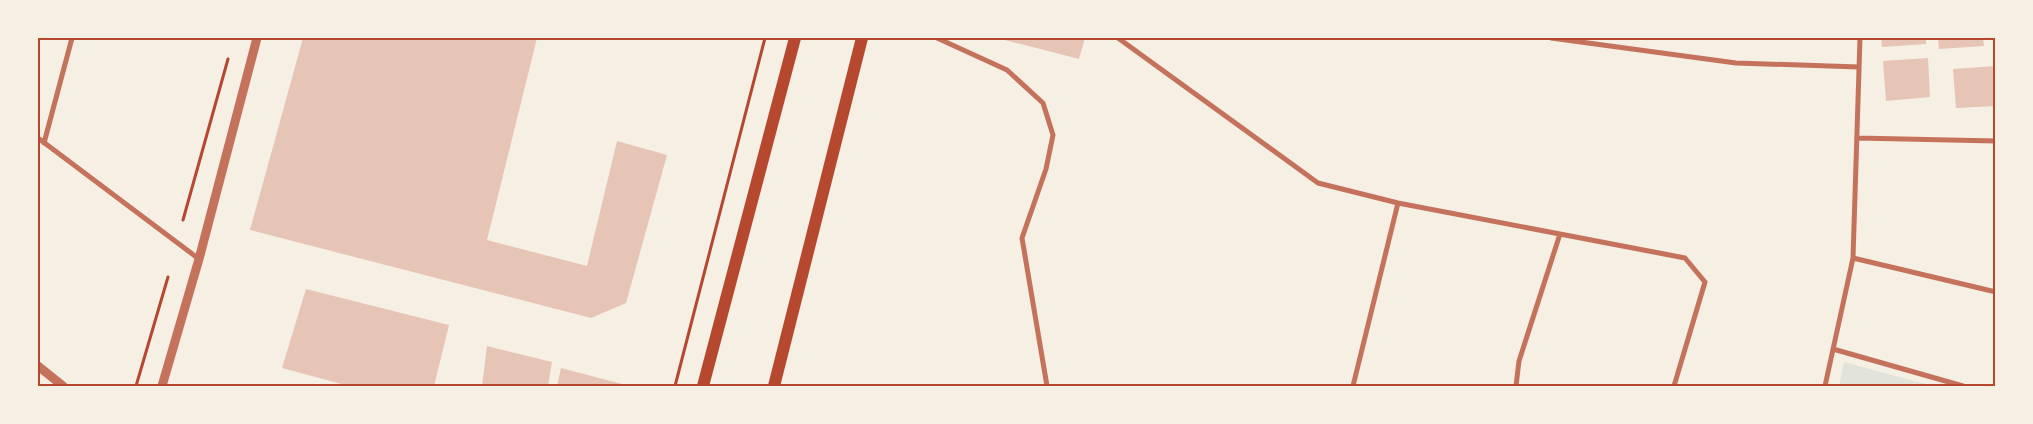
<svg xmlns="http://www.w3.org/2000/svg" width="2033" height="424" font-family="'Public Sans',sans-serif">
<rect width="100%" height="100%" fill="#f6efe4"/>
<path fill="#e2e4dc" d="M1844 362 1933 386H1839Z"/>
<path fill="#e6c5b7" d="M303 38H537L487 240 587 266 617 141 667 155 626 303 591 318 250 230Z
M997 38H1085L1079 59Z
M1881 38H1926V44L1882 47Z
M1938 38H1983L1984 46 1939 49Z
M1928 58 1930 97 1886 101 1883 61Z
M1996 66V106L1956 108 1953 69Z
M306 289 449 325 434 386H349L282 368Z
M487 346 552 362 548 386H482Z
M561 368 622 384 621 386H557Z"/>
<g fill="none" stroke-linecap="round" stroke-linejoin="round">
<path stroke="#b5482f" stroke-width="3" d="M183 220 228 59
M136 386 168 277
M675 386 765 38"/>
<path stroke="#c5725c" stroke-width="5" d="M937 38 1007 70 1043 103 1053 135 1046 169 1022 238 1047 386
M1118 38 1318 183 1398 203 1685 258 1705 282 1674 386
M1551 38 1736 63 1859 67
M38 138 199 259
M1857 138 1996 141
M44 143 72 38
M1853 258 1996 292
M1833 349 1963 386
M1353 386 1398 203
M1516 386 1519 361 1560 234
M1825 386 1853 258 1860 38"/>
<path stroke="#c5725c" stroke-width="9" d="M38 366 63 386
M162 386 199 259 257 38"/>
<path stroke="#b5482f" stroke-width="12" d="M703 386 795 38
M774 386 862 38"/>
</g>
<rect width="2033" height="424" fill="none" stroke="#f6efe4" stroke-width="78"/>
<rect x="39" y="39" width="1955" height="346" fill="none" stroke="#b5482f" stroke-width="2"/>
</svg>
